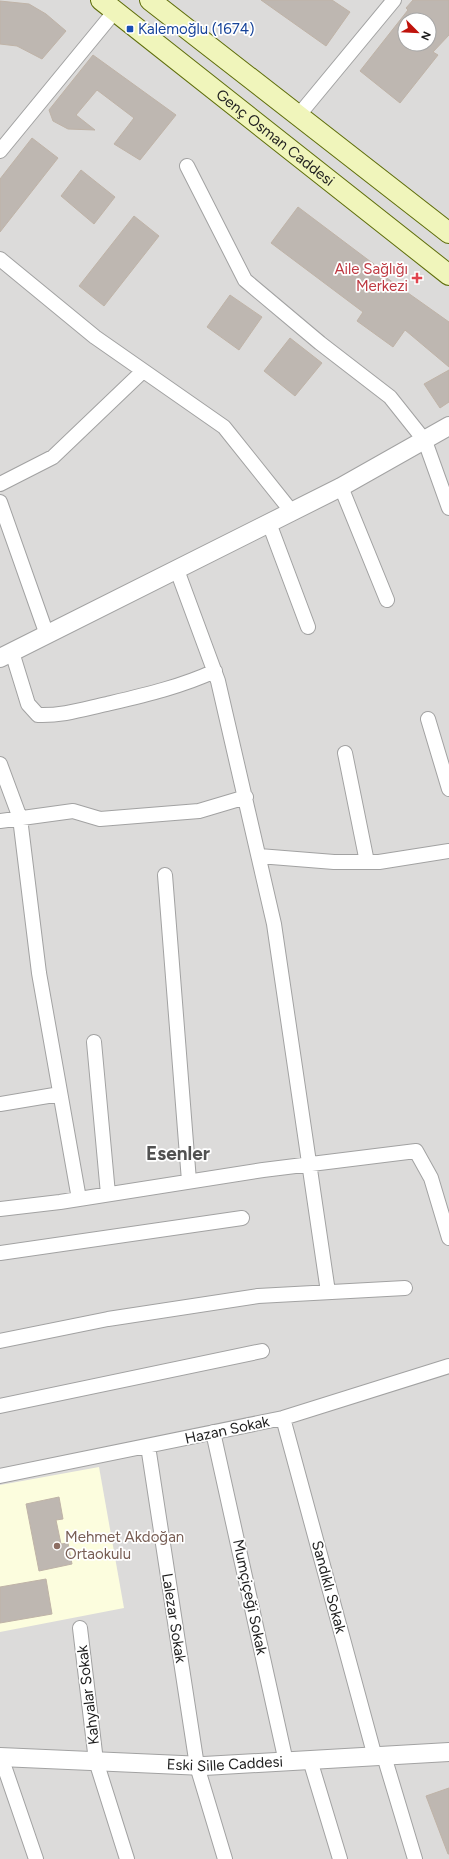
<svg xmlns="http://www.w3.org/2000/svg" width="449" height="1859" font-family="Figtree,sans-serif">
<rect width="100%" height="100%" fill="#eeebe4"/>
<path fill="#dcdbda" fill-rule="evenodd" d="M0 0H449V1859H0ZM405 20H429V44H405Z"/>
<path fill="#fcfdde" d="M99 1467 124 1608 0 1632V1485Z"/>
<path fill="#beb7b1" stroke="#bfb3a7" fill-rule="evenodd" d="M261 0H332L350 12 326 46Z
M413 0H449V35L433 52 438 55 400 103 360 71 408 10 406 8ZM405 20H429V44H405Z
M0 1 29 4 46 14 66 31 42 59 17 46 0 44Z
M93 55 176 115 140 160 114 144 134 118 97 90 76 115 95 130 68 129 53 121 49 110Z
M32 138 58 158 0 232V179Z
M81 170 115 197 94 224 61 196Z
M298 207 379 268 377 271 449 322V367L405 330 393 347 357 321 363 312 271 243Z
M134 216 159 236 104 306 79 286Z
M230 295 262 317 239 350 207 327Z
M290 338 322 363 295 396 264 371Z
M449 370V402L440 408 424 384Z
M59 1497 63 1519 56 1520 61 1544 68 1543 72 1564 39 1571 26 1504Z
M46 1579 52 1614 0 1623V1587Z
M449 1788V1854H448L426 1796Z"/>
<g fill="none" stroke-linecap="round" stroke-linejoin="round">
<g stroke="#a2a2a2" stroke-width="16">
<path id="minor" d="M298 116 394 0
M0 151 115 11
M187 166 245 280 320 343 390 397 425 441 449 508
M0 259 95 337 224 427 292 512
M0 484 53 457 143 371
M341 487 387 600
M0 502 47 635
M269 523 308 627
M177 570 218 681 274 924 328 1292
M12 652 28 704 38 715C62 716 84 709 107 704 145 695 180 687 215 671
M428 719 449 789
M345 753 367 862
M0 764 20 818 39 973 79 1199
M0 821 73 811 100 819 199 811 246 797
M259 856 334 862H379L449 851
M165 875 189 1181
M94 1042 108 1194
M0 1104 60 1094
M0 1209 60 1202 263 1170 416 1151 431 1178 449 1238
M0 1253 242 1218
M0 1341 108 1319 258 1296 405 1288
M0 1406 262 1351
M283 1418 375 1757
M213 1432 286 1762
M148 1446 197 1766 225 1859
M0 1476 283 1418 449 1366
M80 1628 96 1761 127 1859
M384 1756 415 1859
M1 1757 36 1859
M310 1760 340 1859"/>
</g>
<g stroke="#a2a2a2" stroke-width="20">
<g id="tertiary">
<path d="M0 658 341 487 449 426"/>
<path id="s1" d="M0 1757 204 1766 449 1752"/>
</g>
</g>
<g stroke="#5f6e0b" stroke-width="22">
<g id="secondary">
<path id="s2" d="M101 0 449 275"/>
<path d="M150 0 449 233"/>
</g>
</g>
<use href="#minor" stroke="#fff" stroke-width="14"/>
<use href="#tertiary" stroke="#fff" stroke-width="18"/>
<use href="#secondary" stroke="#f0f5bb" stroke-width="20"/>
</g>
<rect fill="#1a4fb4" stroke="#fff" stroke-width="1.5" x="126" y="25" width="8" height="8" rx="2"/>
<path fill="#e0444e" stroke="#fff" stroke-width="1.5" d="M415 272h4v4h4v4h-4v4h-4v-4h-4v-4h4z"/>
<circle fill="#8d6e63" stroke="#fff" stroke-width="1.5" cx="57" cy="1546" r="4"/>
<g text-anchor="middle" dominant-baseline="central" stroke-width="3.5" stroke-linejoin="round" paint-order="stroke">
<g font-size="15" fill="#164399" stroke="#fff" text-anchor="start">
<text x="138" y="29">Kalemoğlu (1674)</text>
</g>
<g font-size="15" fill="#1e1e1e" stroke="#fff">
<text stroke="none"><textPath href="#s2" startOffset="222">Genç Osman Caddesi</textPath></text>
<text transform="translate(227 1430) rotate(-12)">Hazan Sokak</text>
<text transform="translate(329 1587) rotate(75)">Sandıklı Sokak</text>
<text transform="translate(250 1597) rotate(78)">Mumçiçeği Sokak</text>
<text transform="translate(174 1618) rotate(81)">Lalezar Sokak</text>
<text transform="translate(88 1695) rotate(-97)">Kahyalar Sokak</text>
<text stroke="none"><textPath href="#s1" startOffset="225">Eski Sille Caddesi</textPath></text>
</g>
<g font-size="15" fill="#be3a42" stroke="#fff" text-anchor="end">
<text x="408" y="269">Aile Sağlığı<tspan x="408" dy="17">Merkezi</tspan></text>
</g>
<g font-size="15" fill="#785e54" stroke="#fff" text-anchor="start">
<text x="65" y="1537">Mehmet Akdoğan<tspan x="65" dy="17">Ortaokulu</tspan></text>
</g>
<g font-size="19" font-weight="bold" fill="#515151" stroke="#fff">
<text x="178" y="1153">Esenler</text>
</g>
</g>
<g transform="translate(417 32) rotate(114)"><circle r="19" fill="#ffffff" stroke="#a5a5a5"/>
<path d="M0-3L7 15L0 10L-7 15Z" fill="#bf130c"/>
<text y="-6" font-size="11" font-weight="bold" text-anchor="middle" fill="#1e1e1e">N</text>
</g>
</svg>
